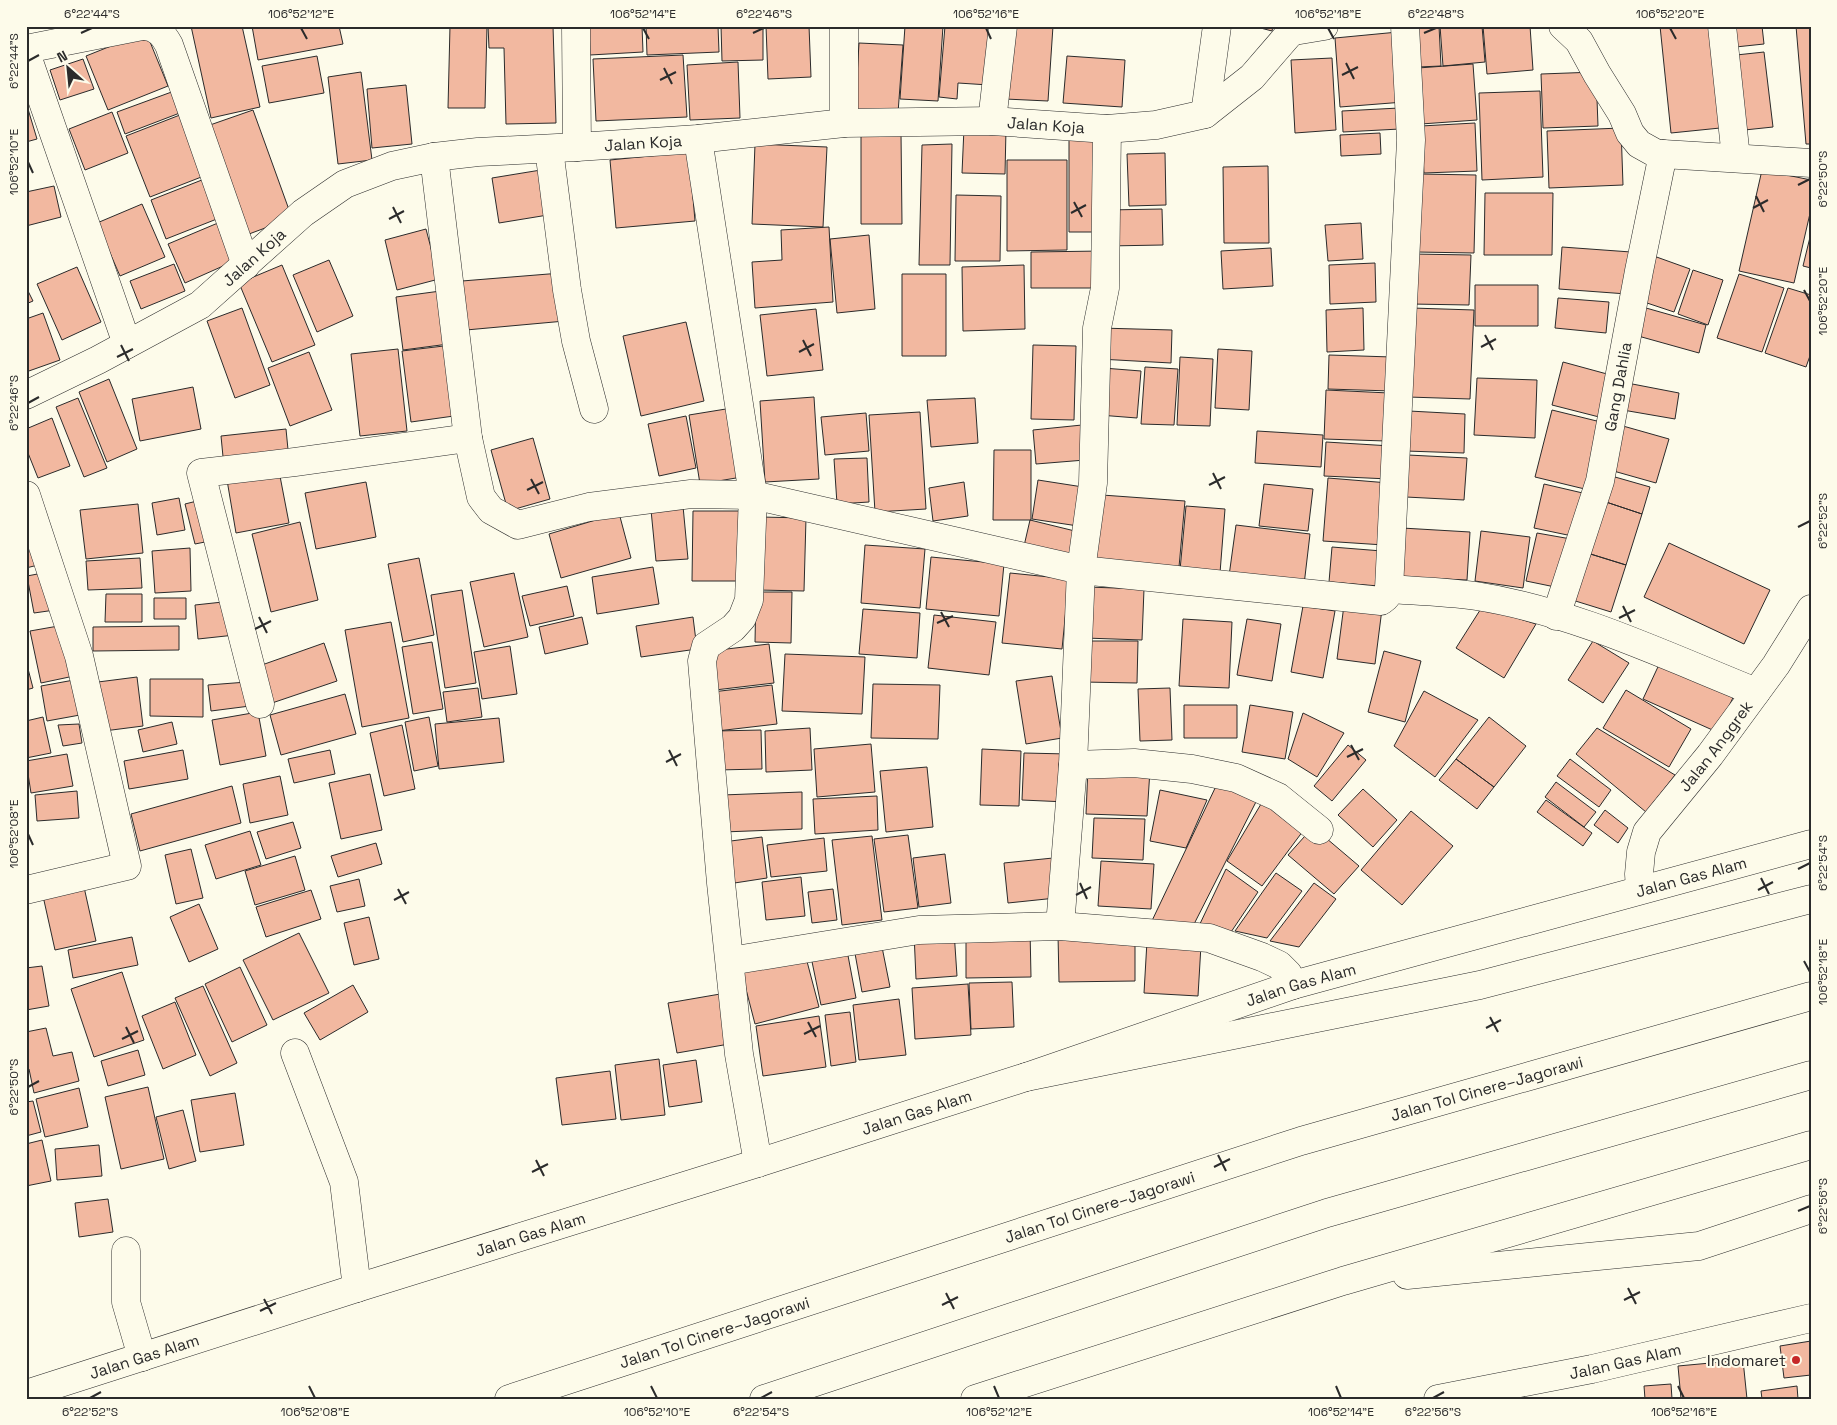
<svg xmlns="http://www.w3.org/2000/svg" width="1837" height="1425" font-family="'Space Grotesk',sans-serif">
<rect width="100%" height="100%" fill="#fdfbea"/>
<path fill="#f2b8a0" stroke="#2b2b2b" d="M191 26H242L260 107 211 118Z
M252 26H339L343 44 258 60Z
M450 26H487L485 108H448Z
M488 26H553L556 123 506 124 504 48H489Z
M589 26H642L643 52 590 55Z
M646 26H718L719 52 647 55Z
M721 26H763V60L722 61Z
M766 26H809L811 77 768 79Z
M905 26H943L938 101 900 99Z
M945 26H994L989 85 958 83 957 99 939 97Z
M1009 26H1053L1048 101 1005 99Z
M1253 26H1273L1272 31Z
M1415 26H1439L1441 66 1418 67Z
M1440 26H1482L1485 62 1443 66Z
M1483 26H1530L1533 70 1487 74Z
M1660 26H1719L1730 127 1671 133Z
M1724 26H1762L1764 44 1726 48Z
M1796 26H1811V144H1806Z
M146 32 168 86 108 110 86 56Z
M1398 32 1404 102 1340 107 1335 38Z
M859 43 903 45 898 113 855 110Z
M1764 52 1773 127 1735 131 1727 56Z
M683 55 687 117 596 121 593 59Z
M317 56 324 93 269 103 262 66Z
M1067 56 1125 60 1122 107 1063 103Z
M1332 58 1336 130 1295 133 1291 60Z
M83 59 94 89 60 100 50 70Z
M738 62 740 118 690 120 687 65Z
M1473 64 1477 120 1421 124 1418 68Z
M361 72 372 160 338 164 328 77Z
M1596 72 1598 126 1543 128 1541 74Z
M406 85 412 144 372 148 367 89Z
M177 90 185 111 125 134 117 112Z
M1540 91 1543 177 1482 180 1479 93Z
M1399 108 1400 129 1343 132 1342 111Z
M28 109 37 139 26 142V110Z
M253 110 292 218 249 234 210 125Z
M112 112 128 153 85 170 69 129Z
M185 113 209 174 150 197 126 136Z
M1475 123 1477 171 1424 173 1421 126Z
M964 128 1006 129 1005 174 962 173Z
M1621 128 1623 185 1549 188 1547 131Z
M861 133H901L902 224H861Z
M1380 133 1381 154 1341 156 1340 135Z
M1069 140H1104V232H1069Z
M755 144 827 147 823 227 752 224Z
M952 144 950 265H919L922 145Z
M689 152 695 221 616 228 610 160Z
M1165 153 1166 205 1129 206 1127 154Z
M1007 160H1067V250L1007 251Z
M1268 166 1269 243H1224L1223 167Z
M547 169 554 214 499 223 492 178Z
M1762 170 1811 180V209L1794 283 1739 271Z
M1420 174 1476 175 1474 253 1417 252Z
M212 176 227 215 166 239 151 200Z
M54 186 61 217 26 226V192Z
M1485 193H1553L1552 255H1484Z
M956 195 1001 196 1000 261H955Z
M142 204 165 257 120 276 97 223Z
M1162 209 1163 245 1107 246V210Z
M225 220 241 258 185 283 168 244Z
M1361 223 1363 259 1328 261 1325 225Z
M829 227 833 302 755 308 752 262 782 260 781 230Z
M426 229 439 279 397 290 385 240Z
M1811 233V268L1803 266Z
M869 235 875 309 837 313 830 239Z
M1562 247 1631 252 1627 294 1559 289Z
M1271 248 1273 286 1223 289 1221 251Z
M1102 251V288H1031V252Z
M1413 254 1471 255 1469 305 1411 304Z
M1651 255 1690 269 1674 312 1635 299Z
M329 260 353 316 317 332 293 275Z
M1375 263 1376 302 1330 304 1329 265Z
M174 264 185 291 141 309 130 281Z
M282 265 315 345 272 362 239 283Z
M1024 265 1025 329 963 331 962 267Z
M77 267 101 322 62 340 37 284Z
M1693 270 1723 280 1708 325 1678 314Z
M561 273 565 321 466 330 462 281Z
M902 274H946V356H902Z
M1739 274 1784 288 1762 352 1717 338Z
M1475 285H1538V326H1475Z
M26 287 33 301 26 304Z
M1788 288 1811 295V353L1806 367 1765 353Z
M448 290 456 343 403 350 396 297Z
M1558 298 1609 302 1606 333 1555 328Z
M1639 306 1706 325 1699 353 1631 334Z
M242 308 270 385 235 398 207 321Z
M1363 308 1364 350 1327 352 1326 310Z
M1412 308 1474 310 1470 399 1408 397Z
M816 309 823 370 767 376 760 315Z
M43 313 60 360 26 372V319Z
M686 322 704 401 641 416 623 336Z
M1100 328 1172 330 1171 363 1099 359Z
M452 345 461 415 411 422 402 351Z
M1033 345 1076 346 1074 420 1031 419Z
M398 349 407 431 360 436 351 354Z
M1218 349 1252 351 1249 410 1215 408Z
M309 352 332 410 290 426 268 368Z
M1329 355 1392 357 1391 391 1328 389Z
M1180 357 1213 359 1210 426 1177 425Z
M1563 362 1618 377 1607 419 1552 405Z
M1145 367 1178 369 1174 425 1141 424Z
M1103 368 1141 371 1137 418 1099 415Z
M1477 378 1537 380 1535 438 1474 435Z
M109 379 137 449 107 462 79 392Z
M1622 382 1679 393 1675 419 1617 409Z
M193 387 201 429 140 441 132 399Z
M1326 390 1389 393 1386 441 1324 439Z
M814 397 819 479 765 482 760 401Z
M78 398 107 468 84 477 56 407Z
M975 398 978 443 931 447 927 400Z
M732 408 742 477 700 484 689 415Z
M1552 410 1609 424 1593 491 1535 477Z
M1409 411 1465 414 1464 453 1406 451Z
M920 412 926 509 875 512 869 415Z
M866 413 869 451 825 455 821 417Z
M686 416 696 468 659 476 648 424Z
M52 418 70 466 38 478 26 448V429Z
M1082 425 1085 460 1036 464 1033 430Z
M1623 426 1669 439 1656 483 1610 470Z
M286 429 289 460 224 467 221 436Z
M1257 431 1323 435 1321 467 1255 463Z
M533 438 550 499 508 511 491 450Z
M1326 442 1391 446 1389 479 1324 476Z
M994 450H1031V520H993Z
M1408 455 1467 458 1464 500 1406 497Z
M867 458 869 502 837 504 834 459Z
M279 471 289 523 236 533 227 480Z
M1608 475 1650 487 1642 514 1600 500Z
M1328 478 1389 483 1384 545 1323 541Z
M1038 480 1083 487 1078 526 1032 519Z
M366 482 376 537 316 549 305 493Z
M964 482 968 516 933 521 929 488Z
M1264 484 1313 489 1308 531 1259 526Z
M1544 484 1587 494 1577 537 1534 528Z
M1102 495 1185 501 1179 567 1096 561Z
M179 498 185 530 157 535 152 503Z
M205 499 215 540 195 544 185 504Z
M1600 500 1642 514 1626 565 1584 552Z
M138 504 143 553 86 559 80 510Z
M683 506 688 559 656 561 651 510Z
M1186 506 1225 509 1220 573 1180 570Z
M693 511H743L742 581H692Z
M619 513 631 558 561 578 549 534Z
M760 517 806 518 804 591 758 590Z
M1030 520 1083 533 1077 559 1024 546Z
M300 522 318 600 271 612 252 534Z
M1236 525 1310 534 1304 585 1229 576Z
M1402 528 1470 532 1467 580 1399 577Z
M1481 531 1530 537 1523 588 1475 581Z
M1537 533 1571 539 1560 588 1526 581Z
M26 540 38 565 26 568Z
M1669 543 1770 590 1744 644 1644 597Z
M865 545 925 549 920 608 861 603Z
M1332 547 1382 551 1379 586 1329 582Z
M190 548 191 591 155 593 152 551Z
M1584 552 1626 565 1611 612 1569 599Z
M931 557 1004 564 999 616 926 609Z
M140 558 142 588 88 590 86 561Z
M419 558 434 635 403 642 388 564Z
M653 567 659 604 597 614 592 577Z
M48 572 55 610 34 613 27 576Z
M514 573 528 637 484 647 470 582Z
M1010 573 1069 579 1062 649 1002 643Z
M567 586 574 616 530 626 522 596Z
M1087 587 1144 589 1142 640 1085 638Z
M462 590 476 683 445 688 431 595Z
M756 592H792L791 643 755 642Z
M106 594H142V622H105Z
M154 598H186V619H154Z
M232 601 235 635 198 639 195 605Z
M1344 605 1382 609 1375 664 1337 659Z
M1303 606 1335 611 1323 678 1291 672Z
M1482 607 1536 624 1504 678 1456 648Z
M863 609 920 613 917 658 859 654Z
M934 615 996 622 989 675 928 668Z
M582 617 588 644 545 654 539 627Z
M693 617 697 649 641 657 636 626Z
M1183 619 1232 622 1229 688 1179 686Z
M1247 619 1281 624 1272 681 1237 675Z
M391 622 409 718 362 727 345 630Z
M64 625 74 676 41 683 30 631Z
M179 626V650L93 651V627Z
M1084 641H1138L1137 683 1083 682Z
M1593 641 1629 663 1603 703 1568 680Z
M432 642 443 709 413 714 402 647Z
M324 643 337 681 272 703 259 666Z
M769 644 774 683 715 690 710 651Z
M510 646 517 694 482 699 474 652Z
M1384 651 1421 661 1405 722 1368 712Z
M785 654 865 657 862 714 782 711Z
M1663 656 1737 689 1717 732 1643 699Z
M26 661 33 688 26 690Z
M1052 676 1062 738 1026 744 1016 681Z
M137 677 143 726 104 731 98 682Z
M150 679H203V717L150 716Z
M74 680 80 715 47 721 41 686Z
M247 682 250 706 211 711 208 685Z
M873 684 940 685 938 739 871 738Z
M772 685 777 724 717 731 712 692Z
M478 688 482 717 447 722 443 692Z
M1170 688 1172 740 1140 741 1138 689Z
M1626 690 1691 729 1669 767 1603 728Z
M1424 691 1478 720 1435 777 1394 746Z
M345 694 356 734 281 755 270 715Z
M1184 705H1237V738H1184Z
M1250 705 1293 712 1285 759 1242 752Z
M258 712 266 756 220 765 212 720Z
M1303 713 1344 733 1317 777 1288 759Z
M43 717 51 753 26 758V721Z
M429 717 438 766 414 771 405 722Z
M1489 717 1526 746 1494 787 1456 759Z
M499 718 504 762 439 769 435 724Z
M172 722 177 744 143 752 138 730Z
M79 724 82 743 63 746 58 725Z
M402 725 415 789 384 796 370 733Z
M810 728 812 770 766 772 765 731Z
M1597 728 1675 775 1646 812 1576 754Z
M761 730 762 769 717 770 716 731Z
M871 744 875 792 817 797 814 749Z
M1348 745 1366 760 1332 801 1314 786Z
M982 749 1021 751 1019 806 980 805Z
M183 750 188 779 129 789 124 761Z
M330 750 335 774 294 783 288 759Z
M1024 753 1068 754 1067 802 1022 800Z
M67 754 73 786 31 793 26 761Z
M1456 759 1494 787 1477 809 1439 780Z
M1570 759 1611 790 1599 807 1557 776Z
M927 767 933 827 886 832 880 771Z
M1088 767 1150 770 1147 816 1086 814Z
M370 774 382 830 341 839 329 783Z
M280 776 288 815 250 823 243 784Z
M1556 782 1596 812 1584 827 1545 797Z
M1217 784 1261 792 1189 934 1149 927Z
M232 786 241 823 140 851 131 814Z
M1363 789 1397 820 1373 847 1338 815Z
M1160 790 1207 800 1186 848 1150 841Z
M77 791 79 818 37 821 35 795Z
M802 792V829L723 832 722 795Z
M1267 794 1303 831 1262 886 1227 861Z
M877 796 878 830 815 834 813 799Z
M1546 800 1592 833 1583 846 1537 812Z
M1605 810 1628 828 1618 843 1594 825Z
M1411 811 1453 846 1402 905 1361 870Z
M1094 818 1145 819 1143 860 1092 858Z
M293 822 301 848 266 859 257 832Z
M1313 827 1359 866 1334 894 1288 855Z
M250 831 261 865 216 879 205 845Z
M908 835 918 908 884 912 874 839Z
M872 836 882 920 842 925 832 840Z
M762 837 767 878 728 884 723 842Z
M824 838 827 871 771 877 767 845Z
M376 843 382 864 338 877 331 856Z
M191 849 203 898 176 904 165 855Z
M945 854 951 903 919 907 913 858Z
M295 856 305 890 255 905 245 871Z
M1053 858 1056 898 1008 903 1004 863Z
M1101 861 1154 864 1151 909 1098 906Z
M1226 869 1258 892 1227 938 1198 928Z
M1276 873 1302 891 1267 938 1235 931Z
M801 877 805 916 766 920 762 882Z
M82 878 96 941 55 950 41 887Z
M359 879 365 906 337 912 330 886Z
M1314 883 1336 899 1299 947 1270 941Z
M833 889 837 920 812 923 808 892Z
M311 890 321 919 266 937 256 907Z
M199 904 218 949 189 962 170 917Z
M369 917 379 959 354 965 344 923Z
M966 930H1030L1031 977 966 978Z
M954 931 957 976 916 979 914 933Z
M299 933 329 993 273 1020 243 960Z
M1058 935H1135V981L1059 982Z
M132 937 138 965 73 978 68 950Z
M1147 941 1201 945 1198 996 1144 993Z
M881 942 890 987 862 992 854 948Z
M846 945 856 998 821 1005 810 952Z
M804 950 819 1007 755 1024 740 966Z
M42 966 49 1006 26 1010V968Z
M240 967 267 1025 232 1042 205 984Z
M122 972 144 1040 94 1057 71 989Z
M1012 982 1014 1027 971 1029 969 983Z
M968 984 971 1035 915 1039 912 988Z
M353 985 368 1012 320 1040 304 1013Z
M203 986 237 1063 210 1076 175 998Z
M726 993 735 1043 677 1053 668 1003Z
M899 999 906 1055 859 1060 853 1005Z
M175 1002 196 1055 163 1069 142 1016Z
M850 1012 856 1062 831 1066 825 1015Z
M819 1016 826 1067 763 1076 756 1026Z
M46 1028 53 1056 72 1052 79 1081 34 1093 29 1069H26V1032Z
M138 1050 145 1075 108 1086 101 1061Z
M659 1059 665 1115 621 1120 615 1065Z
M696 1060 702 1102 669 1107 663 1065Z
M610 1071 616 1119 562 1125 556 1078Z
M148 1087 164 1159 121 1169 105 1097Z
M79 1088 88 1127 45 1137 36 1099Z
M235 1093 244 1145 200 1152 191 1100Z
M33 1101 41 1132 26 1136V1102Z
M183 1110 196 1161 169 1169 156 1117Z
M42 1140 51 1181 26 1186V1144Z
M99 1145 102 1176 57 1180 55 1149Z
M108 1199 113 1232 79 1237 75 1203Z
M1811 1341V1375L1784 1378 1780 1346Z
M1743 1360 1747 1399H1681L1678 1366Z
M1671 1384 1672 1399H1645L1644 1386Z
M1797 1386 1798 1399H1762L1761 1391Z"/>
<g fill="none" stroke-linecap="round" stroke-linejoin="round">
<g stroke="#2b2b2b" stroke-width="29">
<g id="minor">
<path d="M145 26C158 28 163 34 169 45L246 265"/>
<path d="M576 26 577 147"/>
<path d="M1563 26 1579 41 1597 74 1622 114 1630 133 1639 144 1657 154H1663L1811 163"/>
<path d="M1722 26 1736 158"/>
<path d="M1294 31 1324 26"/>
<path d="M26 49 142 26"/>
<path d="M26 53 127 344"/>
<path d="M1205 114 1217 26"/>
<path d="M992 121 1003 26"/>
<path d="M844 123V26"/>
<path d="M698 139 753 495 749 600 742 618 733 628 706 646 702 661 721 883 739 1054 758 1163"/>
<path d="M549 149 567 290 576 341 594 409"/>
<path d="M434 157 468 438 481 497 491 510 518 525 589 507 691 494 753 495 1081 570 1381 601 1386 597 1389 589 1411 140 1405 26"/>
<path id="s1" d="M26 395 98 360 200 305 303 213 345 184 392 166 434 157 478 152 577 147 698 139 844 123 992 121 1107 129 1156 125 1205 114 1252 77 1296 26"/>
<path d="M26 495 79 656 127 866 26 890"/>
<path d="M1389 589C1418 591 1447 592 1476 596 1573 611 1666 656 1756 692"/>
<path id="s2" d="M1556 616 1600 481 1639 271 1663 154"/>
<path d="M260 704 201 473 295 462 468 438"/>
<path d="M1073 765 1134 763 1192 769 1236 778 1278 797 1319 830"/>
<path id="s3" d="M1640 889 1639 874 1641 852 1647 832 1710 755 1776 665 1811 609"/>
<path d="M1060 926 1073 765 1081 570 1093 483 1097 328 1105 288 1107 129"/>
<path d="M730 961 919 930 1060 926 1209 938 1262 957 1279 965 1288 974 1293 985"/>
<path d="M295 1053 344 1182 357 1288"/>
<path d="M126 1251V1302L142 1357"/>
</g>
</g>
<g stroke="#2b2b2b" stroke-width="29">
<g id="major">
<path id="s4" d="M26 1394 357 1288 758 1163 1026 1077 1293 985 1811 844"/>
<path id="s5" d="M1438 1399 1592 1369 1811 1318"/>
</g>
</g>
<g stroke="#2b2b2b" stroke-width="29">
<g id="highway">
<path d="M1026 1077 1480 985 1811 899"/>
<path d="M1407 1275 1699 1246 1811 1209"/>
<path id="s6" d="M509 1399 1301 1141 1811 996"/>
<path d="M764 1399 1327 1213 1811 1075"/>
<path d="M975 1399 1343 1281 1811 1145"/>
</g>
</g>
<use href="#minor" stroke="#fdfbea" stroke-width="28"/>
<use href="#major" stroke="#fdfbea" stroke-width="28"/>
<use href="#highway" stroke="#fdfbea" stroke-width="28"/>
</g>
<path fill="none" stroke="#2b2b2b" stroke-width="2" d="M301 28 307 39M643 28 649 39M986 28 991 39M1328 28 1334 39M1670 28 1676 39M81 33 92 28M753 33 764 28M1424 33 1436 28M28 61 39 55M1346 63 1354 79M664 68 672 84M1342 75 1358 67M660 80 676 72M28 162 33 173M1798 185 1810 179M1756 196 1764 212M1074 202 1082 217M393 207 401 223M1753 208 1768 200M1071 213 1086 205M389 219 404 211M1804 290 1810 301M1485 335 1493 350M803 340 811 356M121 345 129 361M1481 347 1496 339M799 352 814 344M117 357 133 349M28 403 39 397M1213 473 1221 489M531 479 539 494M1209 485 1225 477M527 490 543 482M1798 527 1810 521M1623 606 1631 622M941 612 949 627M259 617 267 633M1619 618 1635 610M937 623 953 616M255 629 271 621M1351 745 1359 760M669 750 677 766M1347 757 1363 749M666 762 681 754M28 834 33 845M1798 869 1810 863M1761 878 1769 894M1080 883 1087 899M398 889 406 904M1758 890 1773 882M1076 895 1091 887M394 900 409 892M1804 961 1810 972M1490 1017 1498 1032M808 1022 816 1037M126 1027 134 1043M1486 1028 1501 1020M804 1034 820 1026M122 1039 138 1031M28 1087 39 1081M1218 1155 1226 1171M536 1160 544 1176M1214 1167 1230 1159M532 1172 548 1164M1798 1211 1810 1206M1628 1288 1636 1304M946 1293 954 1309M264 1299 272 1314M1624 1300 1640 1292M942 1305 958 1297M260 1311 276 1303M309 1386 315 1398M651 1386 657 1398M994 1386 999 1398M1336 1386 1341 1398M1678 1386 1684 1398M90 1398 101 1392M761 1398 772 1392M1433 1398 1444 1392"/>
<circle fill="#c62828" stroke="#fdfbea" stroke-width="2" cx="1796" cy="1360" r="5"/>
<g text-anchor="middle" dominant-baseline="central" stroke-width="4" stroke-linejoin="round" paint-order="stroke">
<g font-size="16" fill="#2b2b2b" stroke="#fdfbea">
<text stroke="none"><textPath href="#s1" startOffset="1092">Jalan Koja</textPath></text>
<text stroke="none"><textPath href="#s1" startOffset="688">Jalan Koja</textPath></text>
<text stroke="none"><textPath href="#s1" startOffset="268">Jalan Koja</textPath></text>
<text stroke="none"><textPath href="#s2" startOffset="238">Gang Dahlia</textPath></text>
<text stroke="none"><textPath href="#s3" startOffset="168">Jalan Anggrek</textPath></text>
<text stroke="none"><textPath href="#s4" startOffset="1744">Jalan Gas Alam</textPath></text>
<text stroke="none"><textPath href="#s4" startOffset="1339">Jalan Gas Alam</textPath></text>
<text stroke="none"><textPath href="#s6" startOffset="1026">Jalan Tol Cinere–Jagorawi</textPath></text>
<text stroke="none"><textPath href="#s4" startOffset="934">Jalan Gas Alam</textPath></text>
<text stroke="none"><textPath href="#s6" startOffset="621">Jalan Tol Cinere–Jagorawi</textPath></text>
<text stroke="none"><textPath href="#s4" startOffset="529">Jalan Gas Alam</textPath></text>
<text stroke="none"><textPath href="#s6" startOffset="216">Jalan Tol Cinere–Jagorawi</textPath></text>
<text stroke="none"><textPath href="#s4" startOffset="124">Jalan Gas Alam</textPath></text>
<text stroke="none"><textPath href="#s5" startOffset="191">Jalan Gas Alam</textPath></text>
</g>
<g font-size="16" fill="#2b2b2b" stroke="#fdfbea" text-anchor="end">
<text x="1786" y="1360">Indomaret</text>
</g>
</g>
<rect width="1837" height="1425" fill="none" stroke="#fdfbea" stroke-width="55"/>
<g transform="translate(68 68) rotate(333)" stroke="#fdfbea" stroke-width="4" paint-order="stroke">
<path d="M0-4L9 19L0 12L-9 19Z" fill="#2b2b2b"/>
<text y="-8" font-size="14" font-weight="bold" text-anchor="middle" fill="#2b2b2b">N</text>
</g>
<rect x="28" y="28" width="1782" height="1370" fill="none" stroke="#2b2b2b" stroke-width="2"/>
<g font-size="12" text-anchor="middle" fill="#2b2b2b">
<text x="92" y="18">6°22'44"S</text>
<text x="301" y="18">106°52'12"E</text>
<text x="643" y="18">106°52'14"E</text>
<text x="764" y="18">6°22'46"S</text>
<text x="986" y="18">106°52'16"E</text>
<text x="1328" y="18">106°52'18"E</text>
<text x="1436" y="18">6°22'48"S</text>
<text x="1670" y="18">106°52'20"E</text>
<text transform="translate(14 61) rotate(-90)" y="4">6°22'44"S</text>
<text transform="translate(14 162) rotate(-90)" y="4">106°52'10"E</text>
<text transform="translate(1823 179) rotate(-90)" y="4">6°22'50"S</text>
<text transform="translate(1823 301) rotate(-90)" y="4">106°52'20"E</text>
<text transform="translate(14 403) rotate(-90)" y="4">6°22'46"S</text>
<text transform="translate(1823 521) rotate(-90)" y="4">6°22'52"S</text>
<text transform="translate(14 834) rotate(-90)" y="4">106°52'08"E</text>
<text transform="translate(1823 863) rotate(-90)" y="4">6°22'54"S</text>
<text transform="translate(1823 972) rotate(-90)" y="4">106°52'18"E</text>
<text transform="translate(14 1087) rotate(-90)" y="4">6°22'50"S</text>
<text transform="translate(1823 1206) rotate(-90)" y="4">6°22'56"S</text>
<text x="90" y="1416">6°22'52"S</text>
<text x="315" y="1416">106°52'08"E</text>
<text x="657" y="1416">106°52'10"E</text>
<text x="761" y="1416">6°22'54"S</text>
<text x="999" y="1416">106°52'12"E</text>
<text x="1341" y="1416">106°52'14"E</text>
<text x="1433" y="1416">6°22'56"S</text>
<text x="1684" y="1416">106°52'16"E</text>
</g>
</svg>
